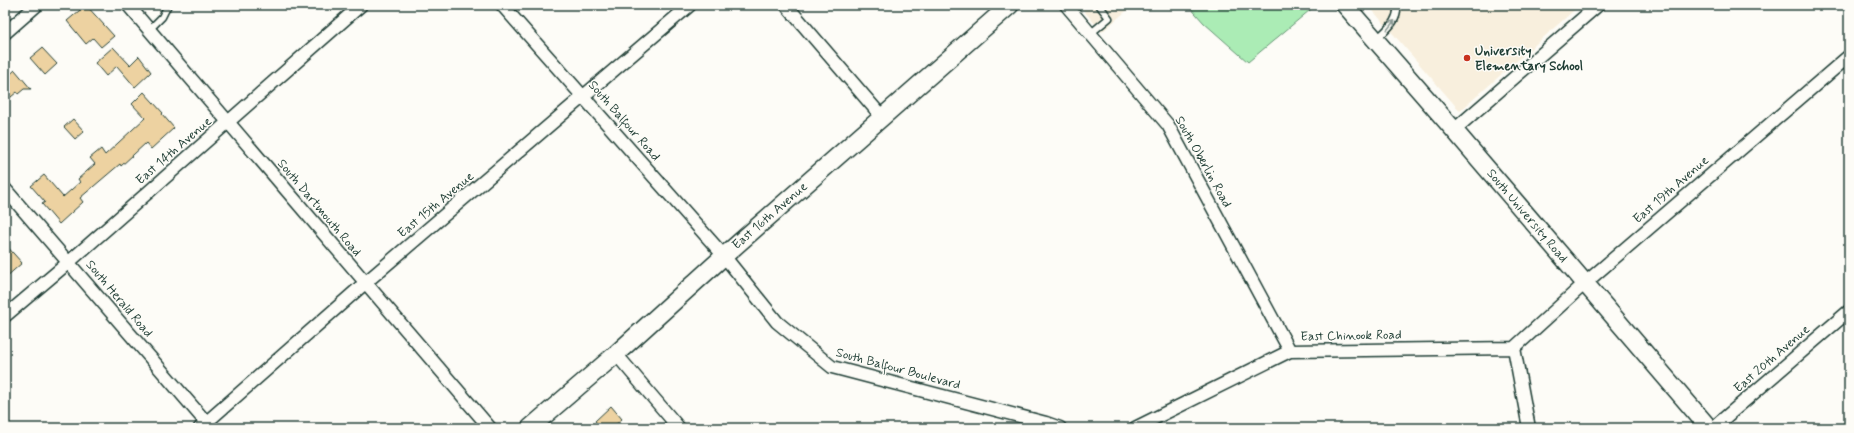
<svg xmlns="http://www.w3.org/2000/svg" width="1854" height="433" font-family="Mynerve,sans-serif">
<rect width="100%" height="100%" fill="#fdfcf7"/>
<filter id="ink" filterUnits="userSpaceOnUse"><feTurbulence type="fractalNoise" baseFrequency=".025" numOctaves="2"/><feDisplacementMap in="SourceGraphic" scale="8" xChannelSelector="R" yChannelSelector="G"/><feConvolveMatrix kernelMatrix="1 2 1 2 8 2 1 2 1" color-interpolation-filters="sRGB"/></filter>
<g filter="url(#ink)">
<path fill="#f8efdd" d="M1079 5H1133L1102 32Z
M1368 5H1580L1460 111Z"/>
<path fill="#abecb5" stroke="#659474" d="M1188 5H1316L1248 62 1204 23Z"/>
<path fill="#edd2a1" stroke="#1f3d34" d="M86 5 114 36 101 47 93 38 86 44 67 21Z
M113 47 130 65 139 56 151 72 135 87 117 66 106 76 95 63Z
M42 48 57 64 45 75 30 58Z
M15 70 31 89H24L18 94 17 92 5 102V79Z
M144 92 163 113 162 114 174 128 151 149 146 143 121 166 120 164 80 198 83 202 59 224 42 204 45 202 31 186 44 175 63 197 80 182 78 179 95 164 90 158 101 149 105 155 145 118 132 104Z
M73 119 84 131 75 139 64 127Z
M5 244 22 263 5 278Z
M611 406 622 419 612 428H601L595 421Z"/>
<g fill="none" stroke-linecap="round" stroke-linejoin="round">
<g stroke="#1f3d34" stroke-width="9">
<path id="lane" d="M149 30 162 17 168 5
M1090 34 1109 18 1099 5
M1377 39C1387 29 1399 21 1397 5
M665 428 673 421"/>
</g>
<g stroke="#1f3d34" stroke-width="15">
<path id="street" d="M128 5 490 428
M502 5 724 256 777 322 832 367 1046 423 1060 428
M786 5 883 118
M1066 5 1168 125 1290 351
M5 33 37 5
M1454 130 1598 5
M5 189 211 428
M5 316 69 262 361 5
M1514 348 1584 284 1849 56
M1514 348 1529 428
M616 354 679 428
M200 428 365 283 690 5
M1135 428 1290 351 1514 348
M1713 428 1849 311"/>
</g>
<g stroke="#1f3d34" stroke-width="20">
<path id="secondary" d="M1345 5 1454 130 1709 428
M530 428 616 354 724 256 1010 5"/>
</g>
<use href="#lane" stroke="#fdfcf7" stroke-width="6"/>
<use href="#street" stroke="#fdfcf7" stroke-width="12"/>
<use href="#secondary" stroke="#fdfcf7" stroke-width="17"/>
</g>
<defs><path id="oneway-shaft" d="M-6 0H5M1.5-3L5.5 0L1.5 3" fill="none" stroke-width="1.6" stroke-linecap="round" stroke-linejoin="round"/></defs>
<use stroke="#8e9c96" href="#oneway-shaft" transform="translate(1391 25) rotate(-51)"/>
</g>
<circle fill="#c8321e" stroke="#fdfcf7" stroke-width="1.5" cx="1467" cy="58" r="4"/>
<g text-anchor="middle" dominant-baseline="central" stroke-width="3" stroke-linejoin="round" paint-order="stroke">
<g font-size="13" font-weight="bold" fill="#1f3d34" stroke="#fdfcf7" text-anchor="start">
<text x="1475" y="51">University<tspan x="1475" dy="15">Elementary School</tspan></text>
</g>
<g font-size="13" fill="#1f3d34" stroke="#fdfcf7">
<text transform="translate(624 121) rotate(49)">South Balfour Road</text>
<text transform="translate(174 151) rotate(-41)">East 14th Avenue</text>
<text transform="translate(1203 162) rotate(61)">South Oberlin Road</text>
<text transform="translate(1671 190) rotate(-41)">East 19th Avenue</text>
<text transform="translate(436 205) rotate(-40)">East 15th Avenue</text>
<text transform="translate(319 208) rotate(50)">South Dartmouth Road</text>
<text transform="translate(770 216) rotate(-41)">East 16th Avenue</text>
<text transform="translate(1527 216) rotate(50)">South University Road</text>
<text transform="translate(119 299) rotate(50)">South Herald Road</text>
<text transform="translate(1351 336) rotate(-1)">East Chinook Road</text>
<text transform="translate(1772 359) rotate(-41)">East 20th Avenue</text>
<text transform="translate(898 369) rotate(15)">South Balfour Boulevard</text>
</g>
</g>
<rect width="1854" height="433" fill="none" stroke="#fdfcf7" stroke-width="20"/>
<rect x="10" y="10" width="1834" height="413" fill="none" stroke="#1f3d34" stroke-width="1.5" filter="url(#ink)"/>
</svg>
